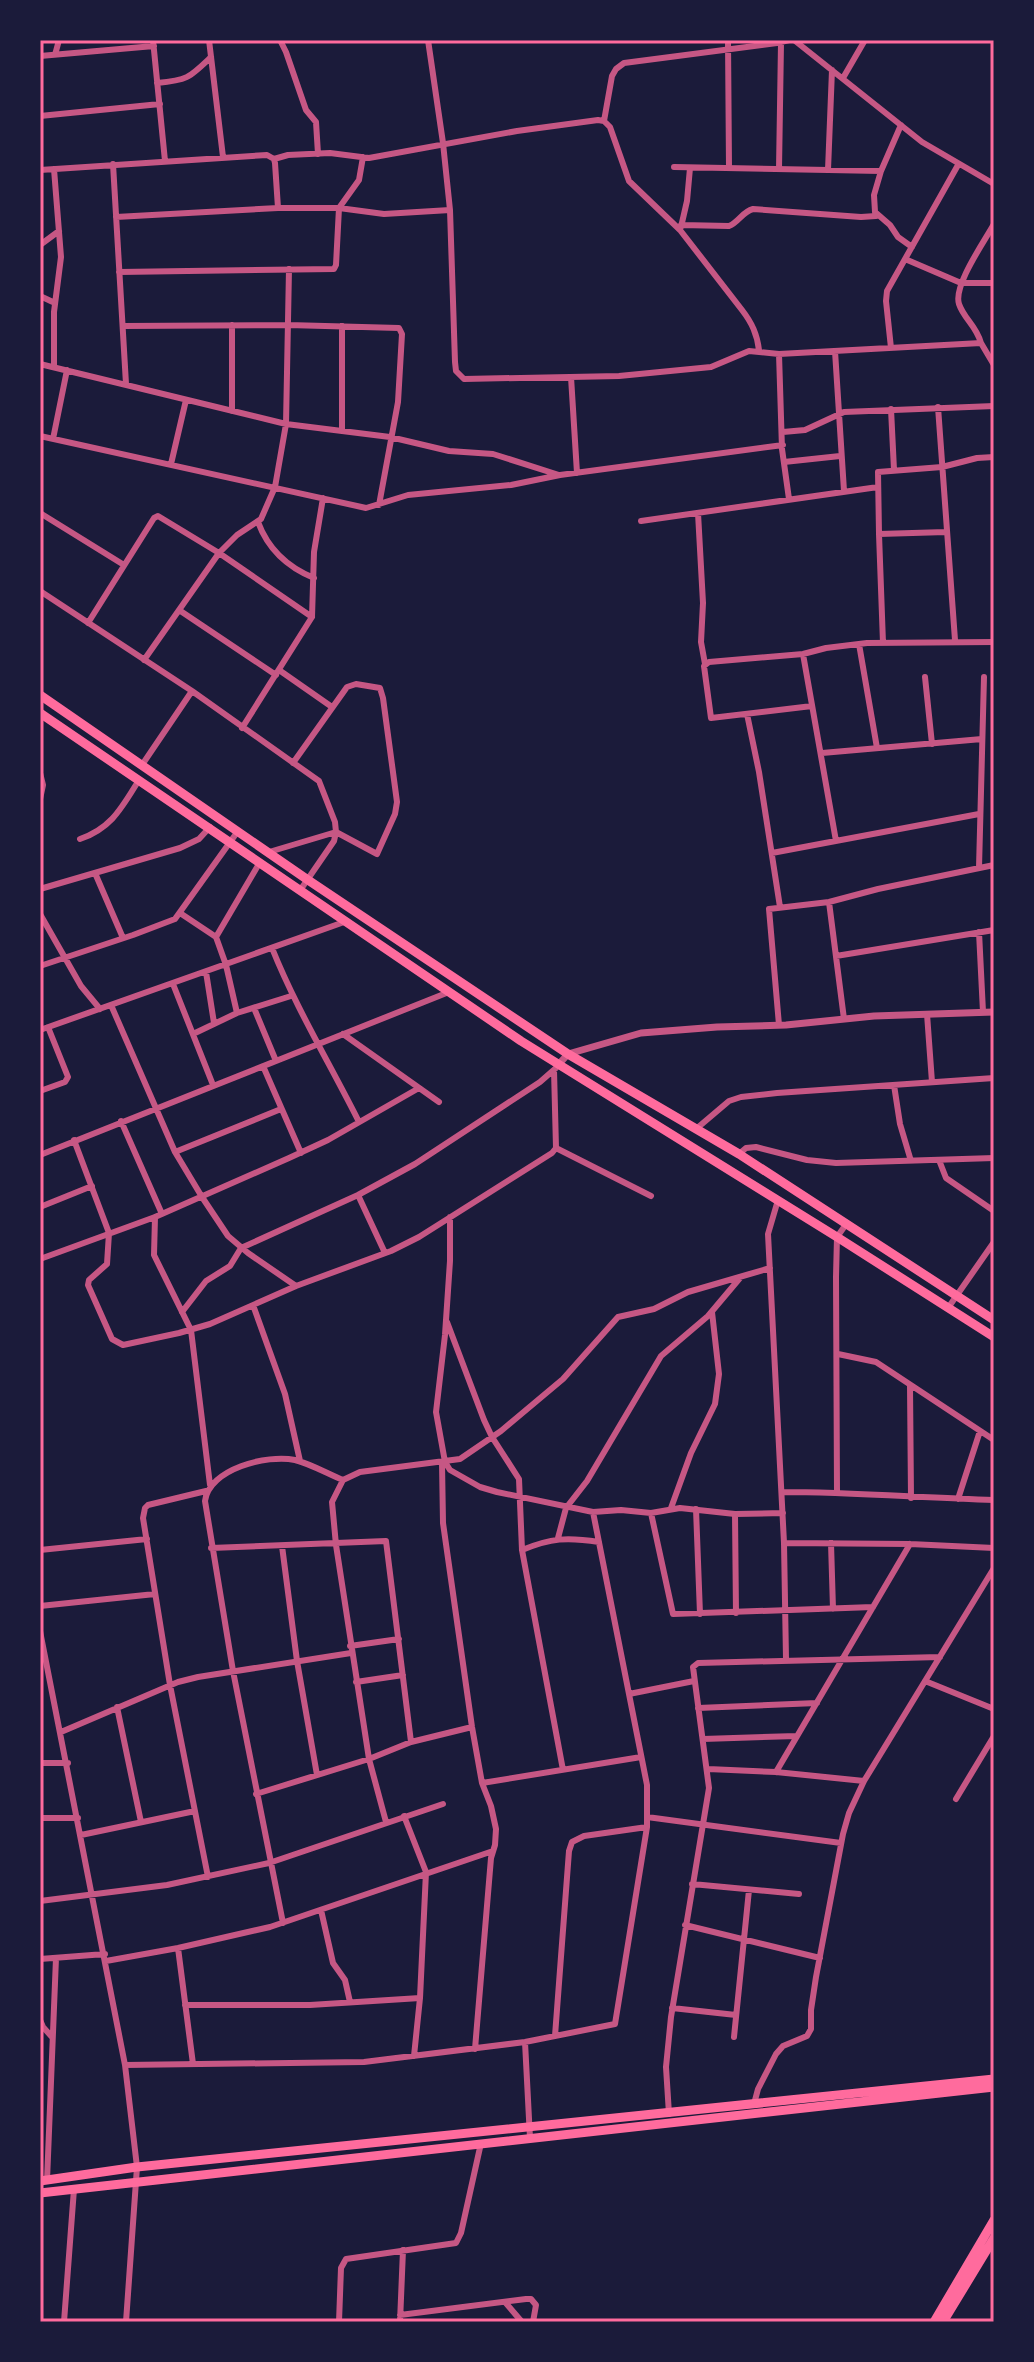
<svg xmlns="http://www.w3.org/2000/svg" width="1034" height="2362" font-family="Bitter,serif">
<rect width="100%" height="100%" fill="#1b1b3a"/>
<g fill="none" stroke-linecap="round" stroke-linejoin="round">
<path stroke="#c65784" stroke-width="6" d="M153 40 165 161
M209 40 223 157
M280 40 286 52 306 110 316 122 318 154
M428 40 443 143 450 210 455 362 456 371 464 379 619 376 711 367 749 351 779 354 981 343 994 365
M728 40 729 168
M794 40 922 142 994 184
M55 55 59 40
M40 56 154 46
M843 78 865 40
M157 83C188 80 189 78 211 57
M40 116 160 104
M604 121 612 76 616 69 624 63 777 43 789 40
M274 159 288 155 330 153 369 158 517 131 598 120 604 121 610 127 629 181 680 230 742 310C752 323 757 334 759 350
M113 164 126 384
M674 167 881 171 901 125
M779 169 781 43
M40 170 267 155 274 159 275 163 278 208
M828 170 832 70
M881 171 874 195 875 212 890 225 898 237 912 247
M116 217 278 208H339L384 214 450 210
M681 225 729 226C739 222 742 212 753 209L861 217 876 216
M681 227 687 201 690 168
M40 245 59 231
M905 259 961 283H994
M119 272 334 269 336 265 339 208 359 180 363 157
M40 296 55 303
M123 326 288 325 399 328 402 334 398 402 379 505
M342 326V431
M981 343C976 325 964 319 959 304 953 286 984 242 994 224
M891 348 886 301 887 291 958 165
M835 351 844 491
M779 354 782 449 789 499
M40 364 286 424 390 437 449 451 493 454 559 475
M54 367V312L61 257 54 169
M571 377 577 473
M938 407 955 640
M891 409 894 470
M232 411V325
M783 432 805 430 844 412 994 406
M40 436 366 508 408 495 511 485 560 475 783 445
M53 439 67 370
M784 462 840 456
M171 464 186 400
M40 513 124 565
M698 513 703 603 701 642 705 664
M641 521 878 487
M258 522C268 549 287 567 314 578
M879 534 878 472 942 467 977 458 994 457
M40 591 192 691 319 781 335 822 336 832 334 841 301 889
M179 610 276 675
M88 623 154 518 158 516 219 553 312 617
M883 643 879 534 946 532
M859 644 877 748
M803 654 836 841
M144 660 219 553 237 535 261 519 275 487 286 424 289 269
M279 670 332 707
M925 677 932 744
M812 706 711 718 704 666 709 662 803 654 826 648 867 643 994 642
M747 714 759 772 780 907
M242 728 312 617 314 552 323 498
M822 753 982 739
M142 765 192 691
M40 773 43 785 40 799
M80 839C112 828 122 807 139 780
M269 852 336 832 377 854 395 814 397 802 383 698 380 688 356 684 347 687 293 763
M772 853 979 814
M979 868 984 677
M95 873 123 938
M40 889 180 848 199 839 210 827
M829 902 844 1019
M180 913 216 937
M40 914 81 986 100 1009
M979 932 983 1012
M272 948C296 1008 330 1064 359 1122
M836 956 994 930
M40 966 133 935 175 919 238 831
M206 972 214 1023
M173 984 213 1085
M111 1005 175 1152 202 1197 228 1236 248 1253 296 1286
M254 1008 276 1061
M237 1013 226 965 216 937 260 862
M927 1014 932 1082
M779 1025 769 909 829 902 878 889 994 865
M40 1030 347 921
M193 1034 237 1013 291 996
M343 1034 439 1102
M263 1066 301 1153
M894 1085 900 1124 911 1161
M40 1091 65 1082 68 1077 48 1027
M121 1121 162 1214
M696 1129 729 1101 741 1097 777 1093 994 1078
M74 1140 109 1233 107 1264 89 1280 88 1285 112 1339 123 1345 179 1333 210 1324 296 1286 391 1251 419 1237 552 1153 556 1148 554 1070
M556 1148 651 1196
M175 1152 281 1109
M739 1154 746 1148 756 1147 807 1160 836 1163 994 1158
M40 1155 449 992
M939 1160 946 1178 994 1211
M358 1195 385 1253
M778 1200 768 1234 784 1543 786 1659
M40 1207 92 1186
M155 1217 154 1255 191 1330 210 1485
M450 1217V1261L445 1335 436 1412 445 1462 450 1470 480 1487 497 1492 593 1512 621 1510 651 1513 680 1508 735 1514 783 1513
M40 1259 155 1217 289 1158 328 1140 419 1088
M253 1305 285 1394 300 1461
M948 1308 994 1242
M182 1312 206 1281 230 1266 241 1248 358 1195 415 1164 540 1082 556 1068
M447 1322 484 1420 492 1437 519 1479 522 1550 563 1770
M838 1354 876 1362 994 1440
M910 1386 911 1498
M442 1463 443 1523 472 1727 482 1783 491 1806 496 1829 495 1845 491 1858 475 2049
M206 1491 148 1505 145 1508 143 1518 170 1685 208 1877
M782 1492C853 1492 923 1498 994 1500
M837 1492 836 1277 837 1237 847 1223
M958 1499 980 1431
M671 1508 691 1453 715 1404 719 1374 712 1312
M696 1509 700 1614
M651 1513 673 1614 873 1607
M735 1514 736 1613
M558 1538 566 1508 587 1481 661 1356 708 1316 740 1278
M784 1543 910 1544 994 1548
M831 1543 833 1609
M282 1546 297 1661 317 1775
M211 1548 386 1541 411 1742
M40 1550 147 1539
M522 1550C551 1538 567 1537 599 1542
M40 1606 155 1594
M40 1631 125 2065 137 2167 126 2322
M350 1646 399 1639
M925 1681 994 1709
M356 1682 403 1675
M629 1694 694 1681
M117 1707 141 1822
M698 1708 817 1703
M61 1732 178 1682 198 1677 351 1653
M703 1739 797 1736
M40 1763H68
M708 1769 776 1772 864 1781
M776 1772 910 1544
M482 1783 641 1757
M256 1794 369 1759 411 1742 472 1727
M956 1799 994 1736
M404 1816 426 1872 420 1998 414 2056
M647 1817 841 1843
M40 1818H78
M386 1822 369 1759 336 1545 332 1502 343 1480 360 1472 460 1459 501 1431 563 1379 618 1317 654 1309 688 1292 770 1268
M81 1835 195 1811
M692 1884 799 1894
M40 1901 167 1885 269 1863 443 1804
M321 1910 333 1963 345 1980 350 2002
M283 1923 233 1671 205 1501C209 1469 267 1454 295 1460 311 1464 328 1474 343 1480
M685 1925 820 1958
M178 1948 193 2064
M40 1959 105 1954
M106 1961 178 1948 270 1927 493 1851
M185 2005H310L420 1998
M672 2008 736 2015
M40 2020 43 2027 52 2037
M555 2036 569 1851 572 1842 584 1836 647 1827
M734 2037 749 1890
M525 2042 530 2138
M125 2065 364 2062 525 2042 615 2024 647 1827V1785L593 1512
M754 2104 758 2089 776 2054 783 2046 807 2036 811 2029V2010L816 1977 843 1834 849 1813 864 1781 994 1568
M669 2114 666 2067 671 2017 709 1788 693 1667 698 1663 940 1657
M47 2181 56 1958
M505 2302 522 2322
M400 2315 526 2299H531L536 2305 533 2322
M64 2322 74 2189
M339 2322 341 2268 346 2259 456 2243 461 2233 481 2143
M400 2322 403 2250"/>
<path stroke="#c65784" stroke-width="7" d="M559 1064 568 1054 641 1033 717 1027 786 1025 874 1016 994 1012"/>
<path stroke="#ff6b9d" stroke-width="9" d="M40 695 308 880 568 1054 739 1154 994 1320
M40 713 521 1041 837 1237 994 1337
M40 2181 137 2167 994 2079
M40 2193 994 2087
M934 2322 994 2220
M943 2322 994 2238"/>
</g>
<rect width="1034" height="2362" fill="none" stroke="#1b1b3a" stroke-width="84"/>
<rect x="42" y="42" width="950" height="2278" fill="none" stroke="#ff6b9d" stroke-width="3"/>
</svg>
